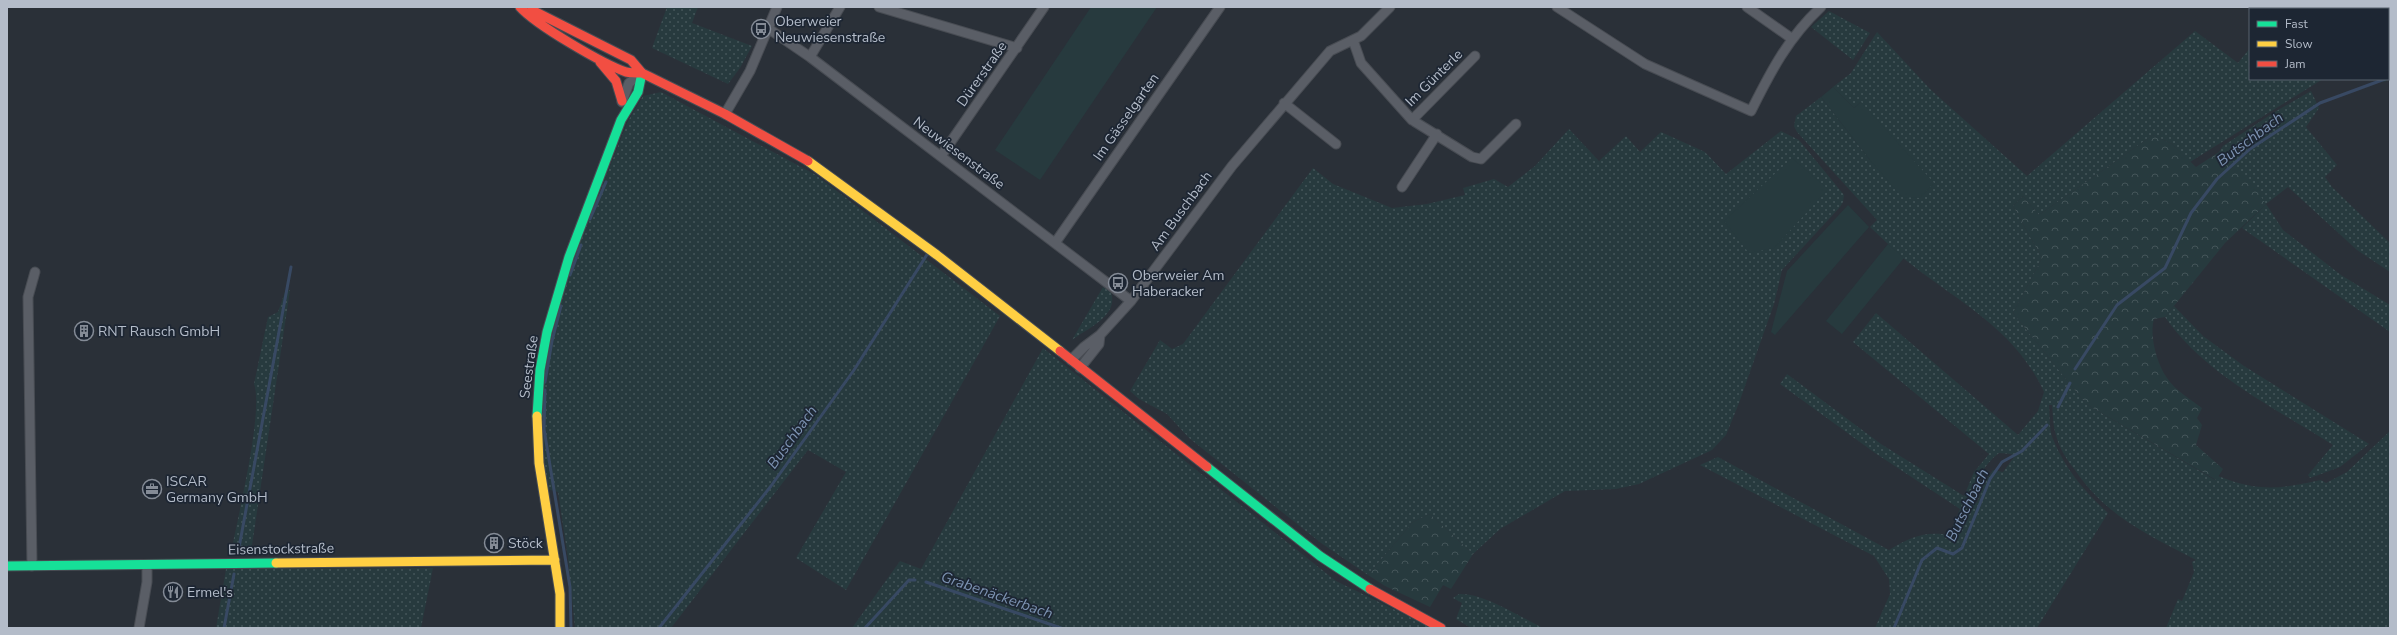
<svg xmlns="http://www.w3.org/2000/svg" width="2397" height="635" font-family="'Nunito Sans',sans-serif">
<defs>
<pattern id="grass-dots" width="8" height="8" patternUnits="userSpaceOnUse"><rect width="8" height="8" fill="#273a3e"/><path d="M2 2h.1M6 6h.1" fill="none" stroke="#445559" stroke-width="1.8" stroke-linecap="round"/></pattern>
<pattern id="forest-crowns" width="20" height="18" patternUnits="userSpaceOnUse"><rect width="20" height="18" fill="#273a3e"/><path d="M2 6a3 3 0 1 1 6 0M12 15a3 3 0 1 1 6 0" fill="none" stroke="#445559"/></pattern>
</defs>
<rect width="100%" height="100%" fill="#2a3038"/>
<path fill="url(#grass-dots)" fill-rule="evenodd" d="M667 7H698L692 23 752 46 740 68 728 84 652 48Z
M1829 11 1870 33 1853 60 1811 27Z
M2195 31 2238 63 2250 48V79H2323L2190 162 2172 144 2153 135 2039 215 2023 196 2013 206 2042 258 2013 313 2086 404 2215 480 2218 476C2258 492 2280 489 2321 480L2326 483 2347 472 2390 431V628H2166L2178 599 2182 601 2194 572 2192 562 2196 560C2148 535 2106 516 2075 470 2067 460 2059 448 2056 435 2053 426 2053 415 2052 405H2049C2050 416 2049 430 2053 439 2065 469 2085 492 2108 513L2037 628H1875L1890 594 1889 579 1874 556 1700 465 1718 457 1889 550C1911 537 1924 531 1949 535L1960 509 1875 453 1780 384 1787 374 1881 444 1964 496 1974 472 1989 454 1853 342 1876 313 2018 435 2038 411 2044 392C2014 327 1956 301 1903 258 1892 248 1881 237 1870 227L1877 220 1797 132 1794 126 1796 116 1821 97 1870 160 1861 102 1854 108 1833 87 1851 73 1877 32 1931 90 2027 176ZM1999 453 2011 454 2014 457 2003 472 1993 470 1984 483 1977 503 1970 499C1977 481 1983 465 1999 453Z
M2311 91 2319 108 2306 127 2337 165 2325 177 2332 187 2390 243V272L2357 250 2288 187 2266 204 2283 230 2341 275 2390 305V332L2242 228 2266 204 2219 152 2223 146 2273 113Z
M661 92 816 175 1000 316 846 590 796 558 846 472 808 450 671 628H575L568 558 558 492 547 489 540 428 546 360 563 284 628 121 643 96Z
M1569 129 1599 161 1626 136 1640 152 1661 132 1705 152 1726 174 1781 131 1799 140 1844 195 1843 202 1840 207 1782 270 1774 304 1739 403 1726 435 1712 450 1639 484 1616 489 1565 491 1500 529 1473 554 1430 514 1413 522 1368 575 1321 543 1189 438 1167 414 1139 399 1130 391 1160 340 1172 349 1183 344 1313 168 1333 184 1392 208 1427 204 1465 195 1463 188 1494 179 1508 187 1535 166Z
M1103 287 1111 292C1119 316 1088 328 1072 340Z
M290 290 251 552 231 553C237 520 264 411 254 384L268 317 278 312 285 292Z
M2174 306 2203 336 2244 366 2369 444 2340 467 2310 478 2308 475 2333 445C2274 407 2205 375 2165 317Z
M1043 348 1336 581 1432 628H852L900 561 921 569Z
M433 568 421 628H216L226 569Z
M1459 594C1484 593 1520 617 1543 628H1471L1456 619 1462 603 1453 598Z"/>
<path fill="url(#forest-crowns)" d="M2357 7H2390V79L2384 82 2381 79H2388V9H2358Z
M2153 135 2172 144 2196 167 2219 152 2251 182 2266 204 2225 243 2165 317 2154 319C2149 336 2157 364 2167 378 2176 391 2190 399 2202 408L2197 418 2202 425 2196 445 2223 469 2216 480 2086 404 2013 313 2042 258 2013 206 2023 196 2039 215Z
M1430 514 1473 554 1451 589 1443 585 1430 607 1385 586 1368 575 1413 522Z"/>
<path fill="#273a3e" d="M1091 7H1157L1040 180 995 150Z
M1833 87 1854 108 1861 102 1934 183 1920 198 1902 197 1870 160 1821 97Z
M1792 158 1828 189 1774 248 1749 253 1724 221Z
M1848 205 1869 227 1775 335 1771 332 1787 271Z
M1888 244 1904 258 1842 334 1826 321Z"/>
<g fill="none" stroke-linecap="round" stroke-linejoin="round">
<path stroke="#384963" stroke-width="3" d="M2388 78 2390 77
M590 219 606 182
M570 275 581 245
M2075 369 2117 305 2165 268 2191 213 2217 179 2250 149 2320 103 2385 79
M545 382 552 341 561 306
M545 390 544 429 570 587 571 628
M2058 407 2070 383
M238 553 291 267
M926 582 1061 628
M224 628 234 574
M659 628 771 486 854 370 928 253
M865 628 909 580H915
M1894 628 1922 560 1937 548 1953 554 1962 548 1990 479 2002 462 2022 451 2047 425"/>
<g stroke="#484c53" stroke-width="11">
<path id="street" d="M879 7 1017 48
M1557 7 1645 64 1751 111C1771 71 1788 38 1821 7
M1747 7 1791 38
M769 29 810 57 1131 301
M1353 40 1361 63 1412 120 1472 157 1481 159 1516 124
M810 57 840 7
M622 102 629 83 642 73
M1284 103 1336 144
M725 114 750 71 777 7
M1412 120 1475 56
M941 156 1044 7
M1402 187 1437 134
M1055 243 1220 7
M1071 360 1084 347 1100 335 1131 301 1232 166 1330 51 1361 36 1390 7
M1080 368 1099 344 1100 335
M32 566 28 297 35 272
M139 628 147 582V565"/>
</g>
<g stroke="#484c53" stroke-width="11">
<path id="fast" d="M537 416 540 370 547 332 569 257 621 120 638 92 642 73
M1207 467 1320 556 1370 589
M7 566 276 563"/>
</g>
<g stroke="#484c53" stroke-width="11">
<path id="slow" d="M808 161 937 255 1060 351
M537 416 539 463 560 594V628
M276 563 555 560"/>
</g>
<g stroke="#484c53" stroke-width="11">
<path id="jam" d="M520 7C536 25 603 64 626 72 631 73 637 73 642 73L725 114 808 161
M532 10 631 60 642 73
M600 62 616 81 622 101
M1060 351 1207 467
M1370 589 1441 628"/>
</g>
<use href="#street" stroke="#5a5e66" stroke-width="9"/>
<use href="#fast" stroke="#16e098" stroke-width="9"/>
<use href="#slow" stroke="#ffcf43" stroke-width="9"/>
<use href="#jam" stroke="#f24e42" stroke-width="9"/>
</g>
<defs>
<g id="bus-ring" transform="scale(1)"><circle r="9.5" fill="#1d2633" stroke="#848b96" stroke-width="1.5"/><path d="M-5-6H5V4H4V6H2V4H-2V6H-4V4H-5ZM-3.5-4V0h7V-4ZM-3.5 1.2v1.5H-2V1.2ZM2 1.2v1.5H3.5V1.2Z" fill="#848b96"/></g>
<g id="building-ring" transform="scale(1)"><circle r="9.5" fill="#1d2633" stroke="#848b96" stroke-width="1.5"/><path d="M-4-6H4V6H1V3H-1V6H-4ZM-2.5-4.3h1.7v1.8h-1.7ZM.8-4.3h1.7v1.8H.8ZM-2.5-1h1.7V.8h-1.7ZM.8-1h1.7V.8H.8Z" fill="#848b96"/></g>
<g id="office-ring" transform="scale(1)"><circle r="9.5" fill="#1d2633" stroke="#848b96" stroke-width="1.5"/><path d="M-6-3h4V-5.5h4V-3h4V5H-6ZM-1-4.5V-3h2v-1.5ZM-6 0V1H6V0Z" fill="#848b96"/></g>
<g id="restaurant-ring" transform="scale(1)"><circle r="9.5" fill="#1d2633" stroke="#848b96" stroke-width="1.5"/><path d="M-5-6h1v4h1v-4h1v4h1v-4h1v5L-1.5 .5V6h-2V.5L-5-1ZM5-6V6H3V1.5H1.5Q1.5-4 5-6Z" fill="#848b96"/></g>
</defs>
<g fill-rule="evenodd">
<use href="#bus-ring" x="761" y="29"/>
<use href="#bus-ring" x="1118" y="283"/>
<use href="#building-ring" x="84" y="331"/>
<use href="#office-ring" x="152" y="489"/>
<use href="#building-ring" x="494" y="543"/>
<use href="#restaurant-ring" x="173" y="592"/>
</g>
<g text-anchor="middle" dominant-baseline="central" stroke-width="3.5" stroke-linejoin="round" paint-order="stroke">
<g font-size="14" fill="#b4bcc9" stroke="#1d2633" text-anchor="start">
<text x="775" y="21">Oberweier<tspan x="775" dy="16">Neuwiesenstraße</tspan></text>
<text x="1132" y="275">Oberweier Am<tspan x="1132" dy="16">Haberacker</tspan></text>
<text x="98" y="331">RNT Rausch GmbH</text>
<text x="166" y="481">ISCAR<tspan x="166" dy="16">Germany GmbH</tspan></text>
<text x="508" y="543">Stöck</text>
<text x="187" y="592">Ermel's</text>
</g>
<g font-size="14" fill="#b4bcc9" stroke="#1d2633">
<text transform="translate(982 74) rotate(-55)">Dürerstraße</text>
<text transform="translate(1434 78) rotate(-45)">Im Günterle</text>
<text transform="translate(1126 117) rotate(-55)">Im Gässelgarten</text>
<text transform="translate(959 153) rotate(37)">Neuwiesenstraße</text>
<text transform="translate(1181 211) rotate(-54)">Am Buschbach</text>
<text transform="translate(529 367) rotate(-82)">Seestraße</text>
<text transform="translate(281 549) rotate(-1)">Eisenstockstraße</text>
</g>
<g font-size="15" font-style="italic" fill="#7c92b1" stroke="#1d2633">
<text transform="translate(2250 139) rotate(-37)">Butschbach</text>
<text transform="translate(792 437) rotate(-54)">Buschbach</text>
<text transform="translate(1967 505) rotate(-64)">Butschbach</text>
<text transform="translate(997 595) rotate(19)">Grabenäckerbach</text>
</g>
</g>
<rect width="2397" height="635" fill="none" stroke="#b4bcc9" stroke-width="16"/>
<rect x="2249" y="8" width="140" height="72" fill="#1d2633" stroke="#59626f"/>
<rect x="2257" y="21" width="20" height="6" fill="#16e098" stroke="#59626f"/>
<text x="2285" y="28" font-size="12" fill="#b4bcc9">Fast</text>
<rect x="2257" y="41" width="20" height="6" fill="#ffcf43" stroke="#59626f"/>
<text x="2285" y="48" font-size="12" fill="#b4bcc9">Slow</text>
<rect x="2257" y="61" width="20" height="6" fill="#f24e42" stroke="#59626f"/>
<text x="2285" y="68" font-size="12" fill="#b4bcc9">Jam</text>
</svg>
